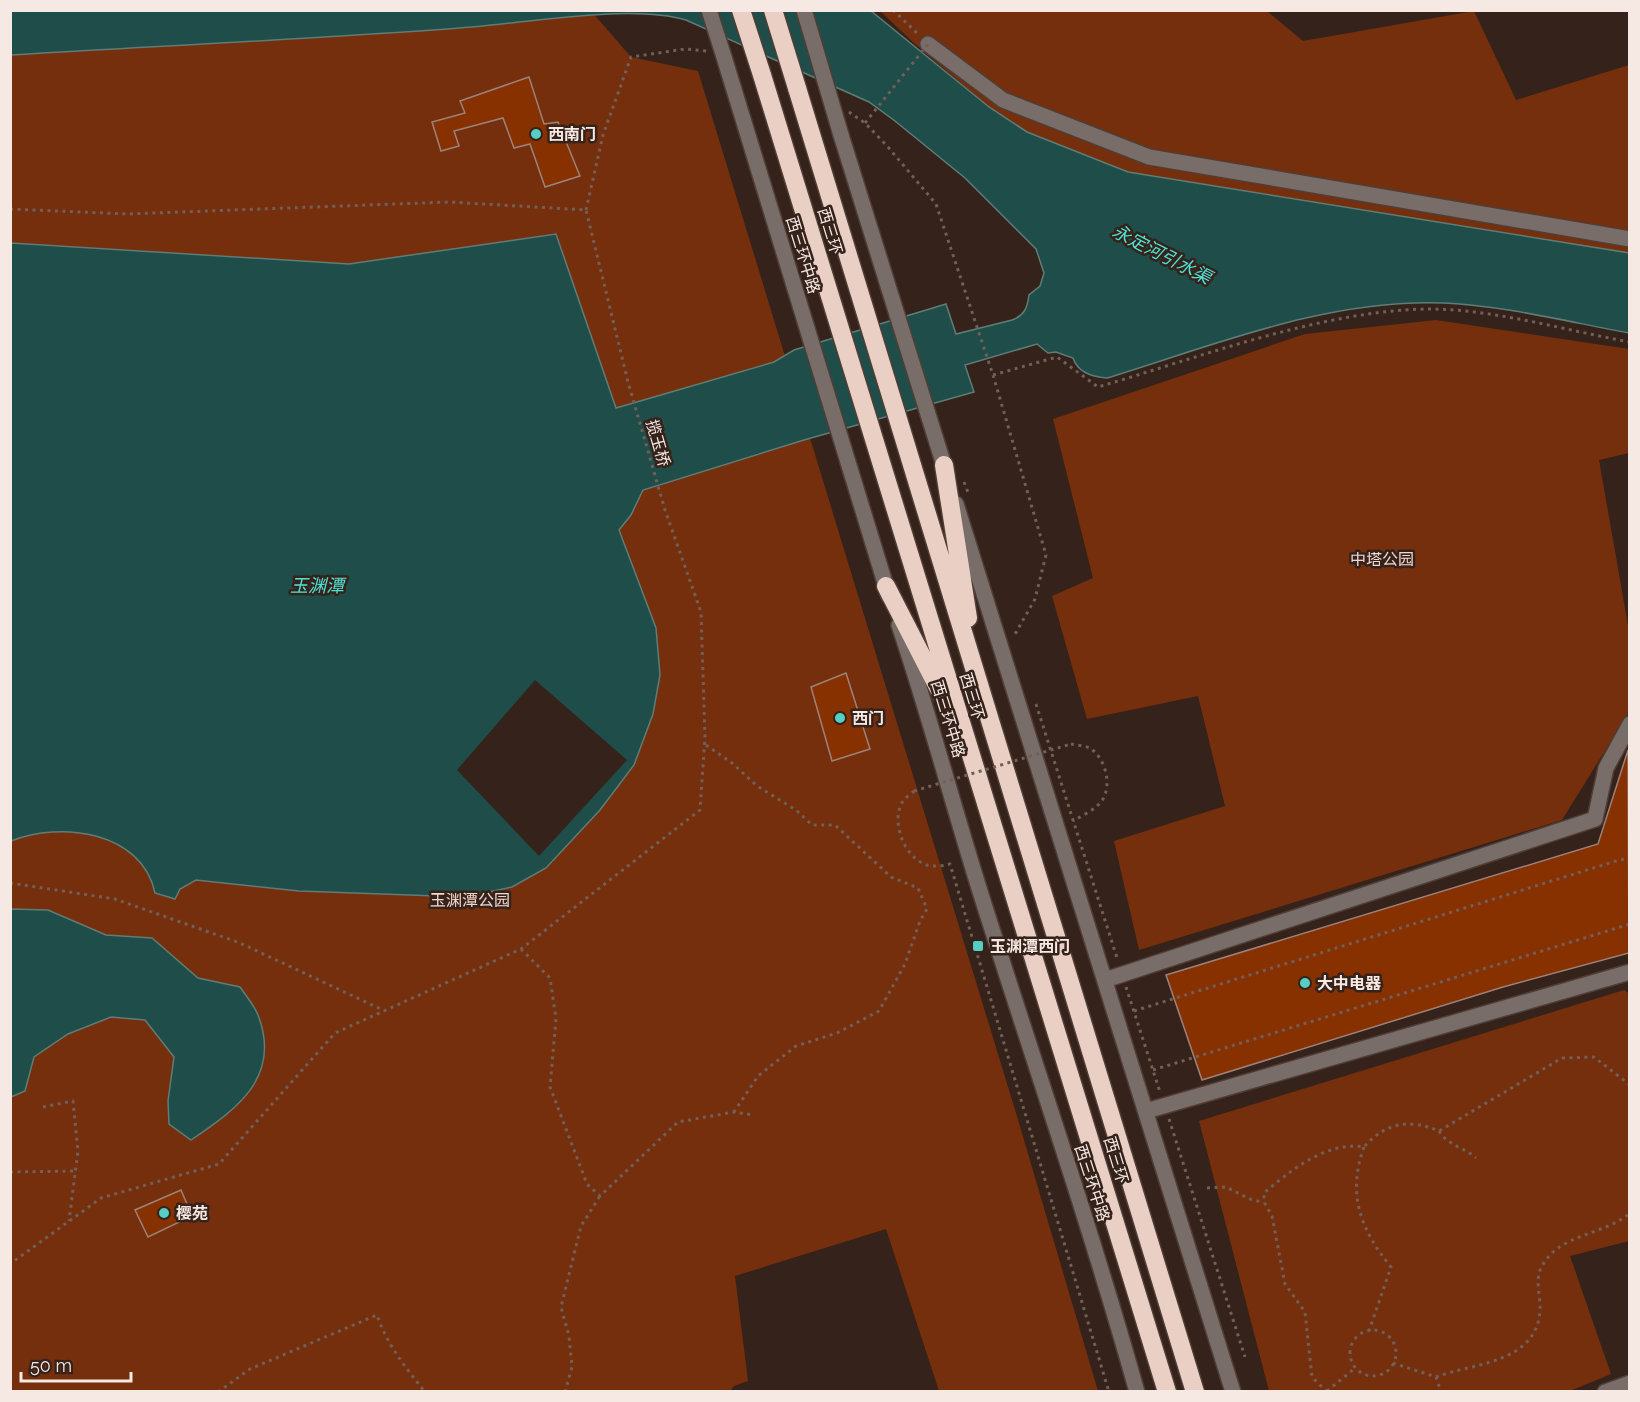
<svg xmlns="http://www.w3.org/2000/svg" width="1640" height="1402" font-family="Raleway,'Noto Sans SC',sans-serif">
<rect width="100%" height="100%" fill="#35221a"/>
<path fill="#752f0c" d="M10 11H591L631 57 698 71 1016 1113 1098 1391H939L886 1229 735 1276 748 1381 734 1386 730 1391H11Z
M880 11H1267L1303 41 1474 11 1516 100 1629 65V253L1128 172 1027 132 989 107 914 43Z
M1436 320 1629 349V453L1599 460 1629 631V712L1562 820 1139 950 1114 841 1225 806 1198 696 1087 719 1052 596 1093 578 1053 419 1305 334Z
M1624 990 1630 994 1629 1241 1570 1256 1611 1374 1570 1391H1269L1199 1121Z"/>
<path fill="#1f4d49" stroke="#607c77" stroke-width="1.5" d="M11 11H871L989 107 1027 132 1128 172 1629 253V333C1569 322 1506 306 1444 303 1329 298 1215 345 1107 378 1092 377 1078 373 1073 358L1056 352 1048 353 1037 344 965 365 974 392 804 440 643 490 631 515 619 530 656 628 660 675 653 714 634 765 600 810 546 868 512 887 464 897 299 891 196 880 180 889 175 899 155 893C142 831 60 821 11 841V243L349 264 556 234 616 408 774 362 794 350 946 304 956 334 1012 320C1025 315 1027 308 1029 295L1040 286 1044 273 1036 249 965 178 895 121 869 102 686 20C629 3 523 24 460 28 311 39 160 46 11 55Z
M11 909 48 910 106 935 152 938 198 978 240 987C246 996 254 1005 258 1015 282 1077 237 1109 191 1140L169 1124 168 1101 174 1057 145 1020 111 1017 68 1034 34 1057 25 1091 11 1097Z"/>
<path fill="#35221a" d="M535 680 627 760 539 856 457 770Z"/>
<path fill="#873101" stroke="#9b837a" stroke-width="1.5" d="M529 77 544 124 558 122 580 176 545 187 530 144 514 148 503 118 454 131 459 146 441 151 432 122 465 113 460 101Z
M846 673 870 749 832 761 811 687Z
M1628 750 1629 953 1503 987 1202 1080 1166 975 1598 844Z
M181 1190 192 1216 148 1237 135 1210Z"/>
<g fill="none" stroke-linecap="round" stroke-linejoin="round">
<g stroke="#503e36" stroke-width="18">
<path id="minor" d="M928 44 1003 100 1149 157 1630 239
M724 57 889 596
M841 135 947 475
M956 504 1233 1392
M899 625C928 711 951 798 978 885 1031 1054 1089 1221 1137 1392
M1105 980 1595 819 1606 768 1630 724
M1146 1111 1630 972
M1605 1392 1630 1383"/>
</g>
<g stroke="#503e36" stroke-width="21">
<path id="highway" d="M762 75 1167 1392
M797 88 1195 1392
M944 465 968 618
M886 586 943 697"/>
</g>
<path stroke="#715f58" stroke-width="3" stroke-dasharray="3 4.5" stroke-linecap="butt" d="M893 10 918 34
M849 112 865 123 888 147 936 204 993 375 1046 555 1035 599 1014 636
M10 209 127 214 449 202 586 210 628 382 665 510 701 612 705 737 700 810 521 949 335 1033 219 1164 101 1198 10 1264
M586 210 603 135 631 57 685 49 707 51
M993 375 1057 357 1098 387C1201 357 1320 311 1427 309 1495 309 1563 330 1630 342
M964 482 969 495
M1036 704 1118 961
M1071 744C1077 745 1085 746 1090 748 1105 758 1112 783 1103 799 1097 809 1083 815 1073 821
M706 745 732 763 757 786 796 810 812 825H835L891 877 918 888 927 909 920 921 905 964 879 1011 837 1033 796 1046 758 1076 734 1112
M914 791C911 794 905 798 903 801 890 821 904 858 927 865 935 867 943 866 950 864L1109 1392
M10 883 115 899 240 943 385 1011
M521 949 550 978 556 1019 550 1087 587 1184 600 1196 678 1122 734 1112 753 1115
M1126 987 1160 1092
M1134 1011 1619 860 1630 859
M1153 1070 1630 924
M43 1107 73 1101 78 1151 69 1221
M1169 1119 1245 1357
M1439 1131C1448 1146 1464 1147 1476 1158
M1364 1147C1347 1194 1360 1229 1391 1267L1369 1331
M10 1172 75 1171
M1207 1188 1226 1187 1252 1200 1264 1202
M1350 1353a23 23 0 1 1 46 0a23 23 0 1 1-46 0Z
M1393 1363 1436 1377 1441 1392
M1436 1377C1472 1363 1536 1364 1540 1311 1541 1296 1534 1280 1542 1266 1560 1233 1603 1236 1630 1213
M1327 1391 1355 1368
M218 1392 250 1369 377 1315C387 1345 406 1368 425 1392
M565 1392 572 1367 569 1336 561 1307 581 1226 600 1196
M1327 1392 1312 1377 1305 1312 1285 1284 1272 1216 1264 1202V1193C1291 1170 1327 1141 1364 1147 1385 1123 1409 1118 1439 1131L1562 1058 1594 1057 1630 1085"/>
<use href="#minor" stroke="#786d69" stroke-width="15"/>
<use href="#highway" stroke="#e9cfc4" stroke-width="18"/>
<g stroke="#503e36" stroke-width="18" stroke-linecap="butt">
<path id="minor-bridge" d="M709 10 724 57
M804 10 841 135"/>
</g>
<g stroke="#503e36" stroke-width="21" stroke-linecap="butt">
<path id="highway-bridge" d="M741 10 762 75
M773 10 797 88"/>
</g>
<path stroke="#715f58" stroke-width="3" stroke-dasharray="3 4.5" stroke-linecap="butt" d="M865 123 928 44
M914 791 1071 744"/>
<use href="#minor-bridge" stroke="#786d69" stroke-width="15"/>
<use href="#highway-bridge" stroke="#e9cfc4" stroke-width="18"/>
</g>
<g fill="#56cec4" stroke="#35221a" stroke-width="2">
<circle cx="536" cy="134" r="6"/>
<circle cx="840" cy="718" r="6"/>
<rect x="972" y="940" width="12" height="12" rx="3"/>
<circle cx="1305" cy="983" r="6"/>
<circle cx="164" cy="1213" r="6"/>
</g>
<g text-anchor="middle" dominant-baseline="central" stroke-width="5" stroke-linejoin="round" paint-order="stroke">
<g font-size="16" font-weight="bold" fill="#f6e8e3" stroke="#35221a" text-anchor="start">
<text x="548" y="134">西南门</text>
<text x="852" y="718">西门</text>
<text x="990" y="946">玉渊潭西门</text>
<text x="1317" y="983">大中电器</text>
<text x="176" y="1213">樱苑</text>
</g>
<g font-size="16" fill="#f6e8e3" stroke="#35221a">
<text transform="translate(830 231) rotate(73)">西三环</text>
<text transform="translate(803 255) rotate(73)">西三环中路</text>
<text transform="translate(658 443) rotate(74)">揽玉桥</text>
<text transform="translate(972 696) rotate(73)">西三环</text>
<text transform="translate(948 719) rotate(73)">西三环中路</text>
<text transform="translate(1116 1160) rotate(73)">西三环</text>
<text transform="translate(1092 1183) rotate(72)">西三环中路</text>
</g>
<g font-size="16" fill="#f0d6cc" stroke="#35221a">
<text x="1382" y="559">中塔公园</text>
<text x="470" y="900">玉渊潭公园</text>
</g>
<g font-size="18" font-style="italic" fill="#4ce3d7" stroke="#35221a">
<text transform="translate(1162 254) rotate(27)">永定河引水渠</text>
<text x="317" y="585">玉渊潭</text>
</g>
</g>
<rect width="1640" height="1402" fill="none" stroke="#f6e8e3" stroke-width="24"/>
<path d="M21 1372v9h110v-9" fill="none" stroke="#f6e8e3" stroke-width="3"/>
<text x="30" y="1372" font-size="18" fill="#f6e8e3" stroke="#35221a" stroke-width="4.5" paint-order="stroke">50 m</text>
</svg>
